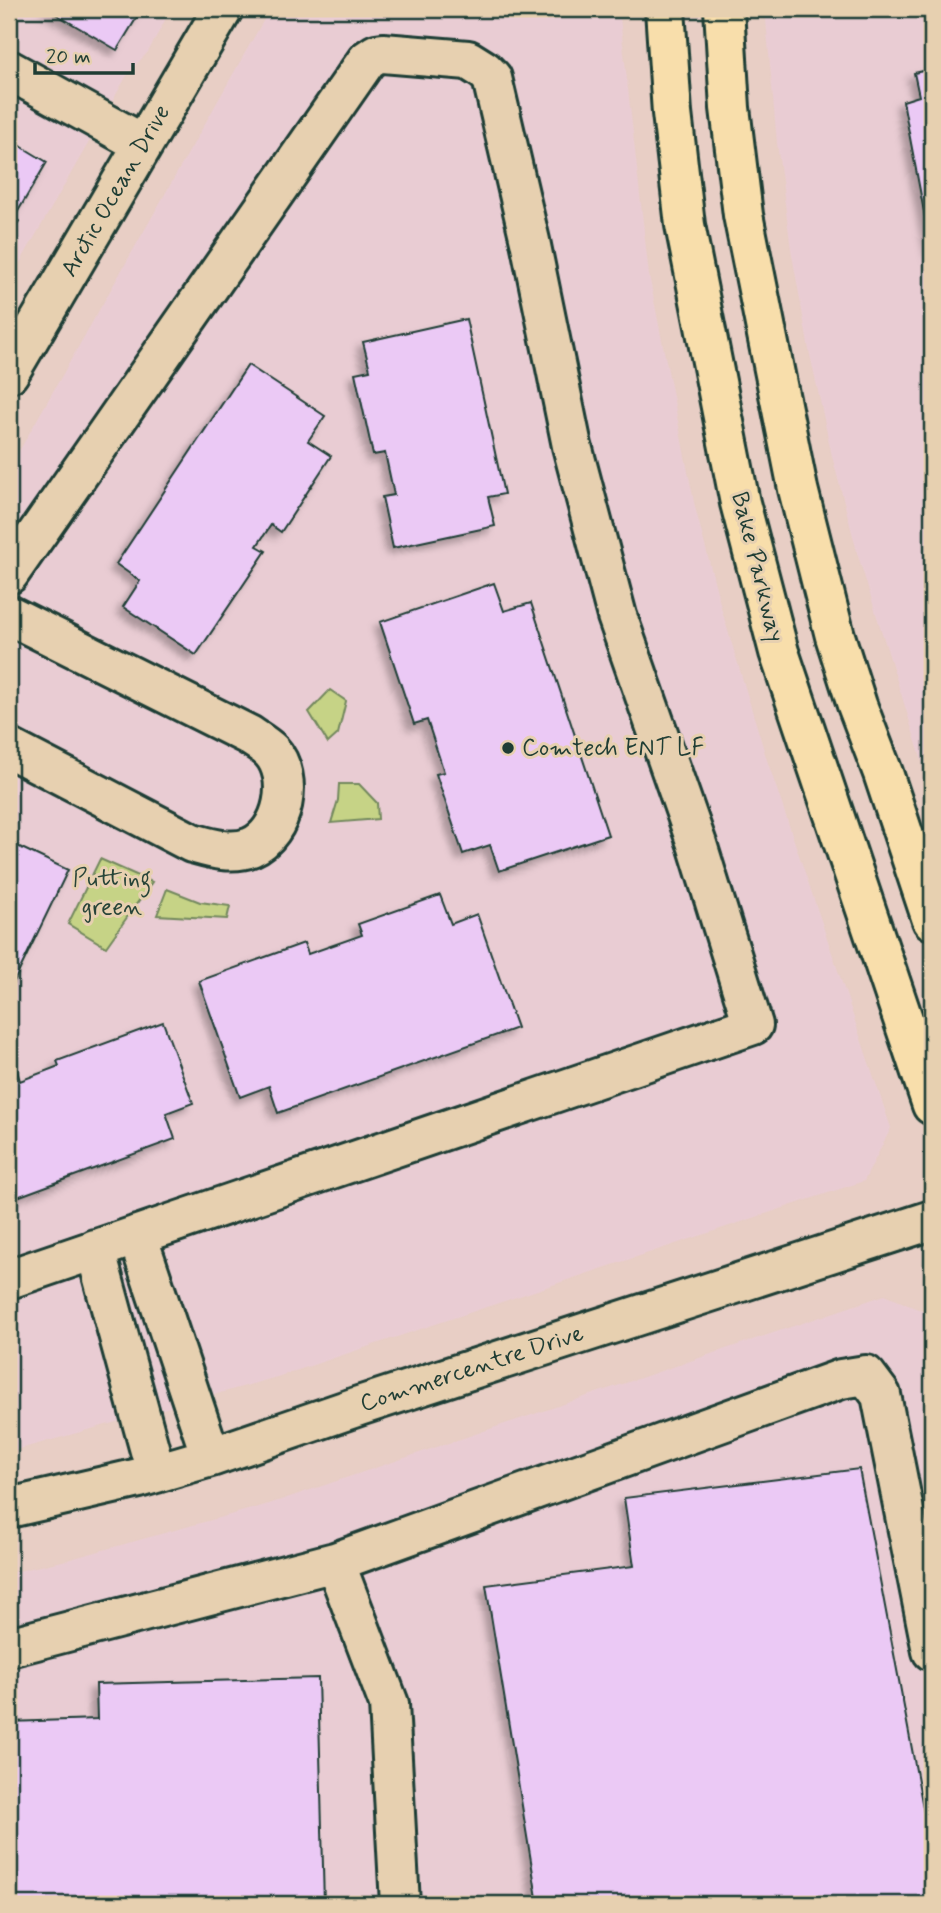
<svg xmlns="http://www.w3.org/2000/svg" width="941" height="1913" font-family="Mynerve,sans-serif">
<defs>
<filter id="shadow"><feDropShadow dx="-6" dy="6" stdDeviation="3.5" flood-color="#0004"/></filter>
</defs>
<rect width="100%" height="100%" fill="#e8cec5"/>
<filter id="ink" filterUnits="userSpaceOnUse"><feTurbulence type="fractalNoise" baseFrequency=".0143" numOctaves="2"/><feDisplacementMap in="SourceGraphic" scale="14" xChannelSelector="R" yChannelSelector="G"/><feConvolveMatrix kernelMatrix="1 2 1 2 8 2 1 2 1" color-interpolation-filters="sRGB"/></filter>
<g filter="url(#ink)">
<path fill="#e9ccd3" d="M9 9H171L148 52 129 72 9 282Z
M270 9H619L649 275 695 507 722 611 767 760 891 1128 864 1181 277 1377 9 1452V469Z
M765 9H932V793L859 559 832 456 809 350 791 249 777 143Z
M885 1295 932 1315V1904H9V1573L67 1560 269 1504Z"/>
<path fill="#c6d386" stroke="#72885d" stroke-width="2" d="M330 690 346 701 338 734 328 743 309 712Z
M339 784H359L377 803 378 819 331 823 338 800Z
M100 859 152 882 106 947 68 924Z
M167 889 200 902 230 906 227 919 157 915Z"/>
<path fill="#ebc9f5" stroke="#1f3d34" stroke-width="2" filter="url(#shadow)" d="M47 9H142L117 50Z
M932 69V254L903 101 919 96 914 73Z
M9 139 47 162 14 218 19 221 9 238Z
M466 319 504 494 488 497 495 526 393 548 382 497 394 495 385 453 373 455 355 373 370 370 363 342Z
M248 365 325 416 308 441 331 456 281 532 271 525 257 546 266 551 196 655 123 607 140 581 116 564Z
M494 583 504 611 531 603 608 835 499 871 490 845 463 854 436 774 444 772 427 720 414 724 380 622Z
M9 842 68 870 9 992Z
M440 895 451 924 477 914 517 1028 278 1113 269 1086 240 1097 199 981 304 943 308 954 362 935 358 924Z
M163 1022 193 1103 166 1113 175 1139 9 1200V1069L16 1067 20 1081 59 1066 57 1061Z
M859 1469 932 1855V1904H538L486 1585 634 1566 624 1498Z
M318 1678 324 1904H9V1722L97 1719 96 1684Z"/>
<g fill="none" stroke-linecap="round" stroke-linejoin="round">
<g stroke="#1f3d34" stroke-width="44">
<path id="minor" d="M9 70 143 144
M9 373 223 9
M9 574 367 60 376 54 383 53 468 60 484 70 492 78 530 241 572 446 617 616 697 844 753 1025 9 1279
M9 615 249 735C256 740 265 745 271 751 295 777 284 833 251 847 232 855 210 848 192 843L9 748
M137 1235 211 1457
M95 1249 156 1473
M9 1508 139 1478 211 1457 359 1406 932 1220
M335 1562 389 1704 400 1904
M9 1647 335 1562 841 1379 866 1375 881 1395 932 1651"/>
</g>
<g stroke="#1f3d34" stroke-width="44">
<path id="major" d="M665 9 672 113 685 225 740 503 779 652 932 1105
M724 9 730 108 743 215 798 489 835 636 857 705 883 773 932 920"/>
</g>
<use href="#minor" stroke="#e7d0b0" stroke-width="38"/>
<use href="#major" stroke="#f8deab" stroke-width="38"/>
</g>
</g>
<circle fill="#1f3d34" stroke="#e7d0b0" stroke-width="2.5" cx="508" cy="748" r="7"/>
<g text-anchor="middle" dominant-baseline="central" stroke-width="6" stroke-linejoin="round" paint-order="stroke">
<g font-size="24" fill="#1f3d34" stroke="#e7d0b0">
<text transform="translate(116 191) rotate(-60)">Arctic Ocean Drive</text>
<text transform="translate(757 567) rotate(76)">Bake Parkway</text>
<text transform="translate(472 1369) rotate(-18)">Commercentre Drive</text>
</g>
<g font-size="24" fill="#1f3d34" stroke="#e7d0b0" text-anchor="start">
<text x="522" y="748">Comtech ENT LF</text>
</g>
<g font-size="24" fill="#274438" stroke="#e7d0b0">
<text x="112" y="879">Putting<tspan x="112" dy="28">green</tspan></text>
</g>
</g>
<rect width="941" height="1913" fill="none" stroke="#e7d0b0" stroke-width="35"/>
<rect x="18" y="18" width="906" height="1878" fill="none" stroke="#1f3d34" stroke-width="2.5" filter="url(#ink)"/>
<path d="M35 63v10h98v-10" fill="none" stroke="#1f3d34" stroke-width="3.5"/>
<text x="46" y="63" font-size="21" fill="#1f3d34" stroke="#e7d0b0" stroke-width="5" paint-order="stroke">20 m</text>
</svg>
